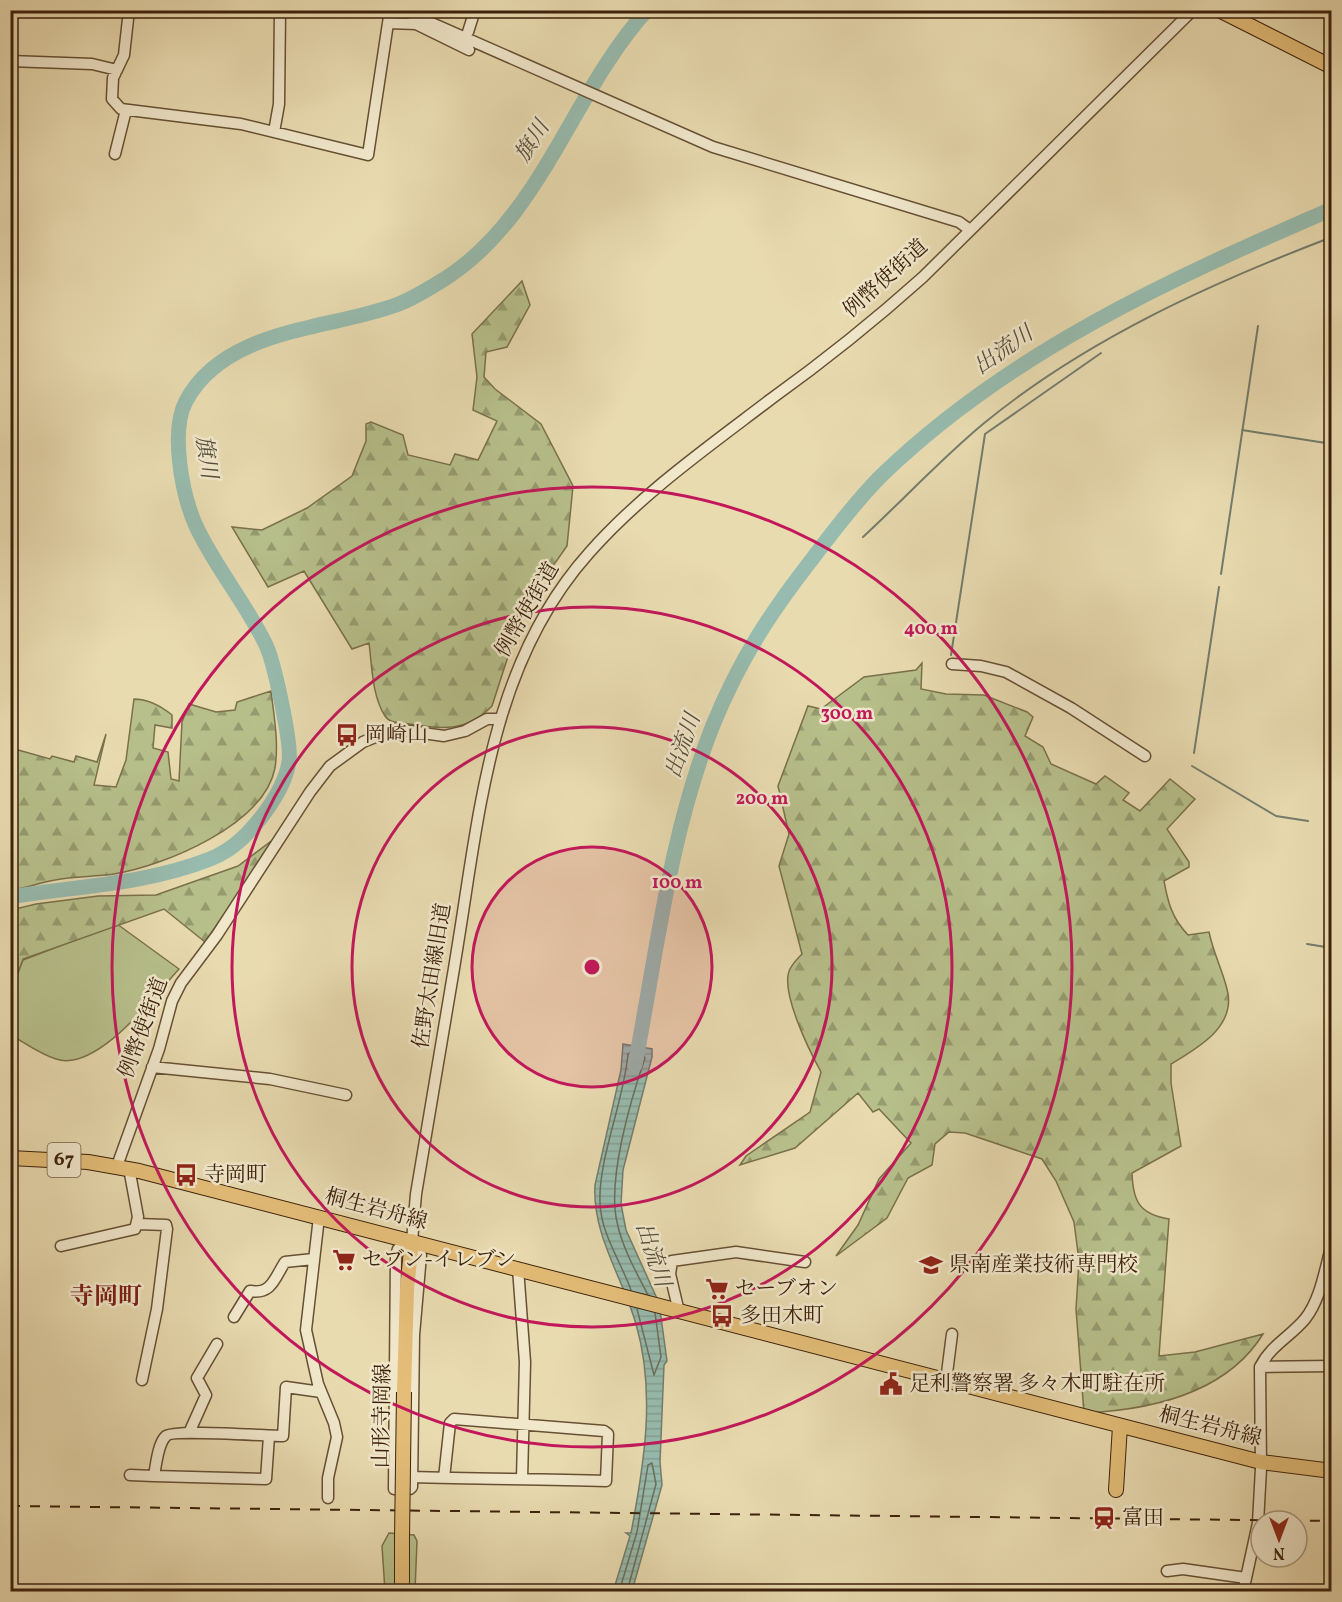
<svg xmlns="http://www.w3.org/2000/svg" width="1342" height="1602" font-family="Vollkorn,'Noto Serif JP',serif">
<defs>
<pattern id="forest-firs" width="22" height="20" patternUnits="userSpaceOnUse" patternTransform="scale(1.5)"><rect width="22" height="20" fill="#b7c08b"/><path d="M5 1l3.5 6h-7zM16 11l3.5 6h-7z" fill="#969c70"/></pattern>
<pattern id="water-rules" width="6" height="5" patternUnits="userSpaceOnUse" patternTransform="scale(1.5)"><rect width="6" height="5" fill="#97bbae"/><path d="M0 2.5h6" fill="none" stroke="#83a094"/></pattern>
</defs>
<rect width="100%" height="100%" fill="#e9dbb0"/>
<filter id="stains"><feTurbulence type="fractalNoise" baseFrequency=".00333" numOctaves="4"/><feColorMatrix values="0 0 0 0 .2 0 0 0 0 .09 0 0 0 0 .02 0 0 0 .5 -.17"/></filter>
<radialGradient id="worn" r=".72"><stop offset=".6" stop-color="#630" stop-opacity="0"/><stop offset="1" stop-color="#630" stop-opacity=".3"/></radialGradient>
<path fill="#b7c08b" stroke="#7a704b" stroke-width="1.5" d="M117 924 179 969C155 995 97 1073 56 1059 40 1054 25 1043 11 1035L10 992 23 960Z
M389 1533 414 1535 417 1541 415 1591H408L409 1538 396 1537 395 1591H385L382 1546Z"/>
<path fill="url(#forest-firs)" stroke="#7a704b" stroke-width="1.5" d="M522 281 530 305 507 347 486 352 484 377 495 389 541 424 573 486 567 546 524 607 492 706C468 731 443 730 410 724 402 722 390 724 385 716 372 696 372 666 369 643L352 649 304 571 268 587 232 527 262 530 307 508 352 476 366 441V424L371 422 403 435 408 455 450 465 455 454 478 460 497 421 473 410 477 377 472 334Z
M922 663 921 689 946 694 984 695 1027 712 1033 717 1025 736 1043 747 1051 764 1096 784 1105 776 1129 793 1123 800 1140 811 1170 779 1195 799 1167 829 1189 862V867L1164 881C1168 903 1172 918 1188 935L1209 932C1213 952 1222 969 1227 989 1237 1026 1198 1048 1171 1064V1083L1181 1146 1132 1173C1133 1201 1139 1214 1169 1219L1159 1356 1195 1352 1263 1334C1226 1394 1150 1410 1084 1413L1076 1309 1079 1261 1074 1222 1056 1181 1042 1159 965 1133 949 1132 935 1144 932 1165 908 1178 887 1218 836 1256 858 1225 879 1179 911 1143 879 1109 873 1112 858 1093 795 1148 740 1165 746 1156 810 1112 821 1072C810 1052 779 990 790 969 793 963 798 958 802 954L779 866 789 834 778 786 808 706 821 709 864 677 916 670Z
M271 691C274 716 279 743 275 768 264 825 164 866 114 874 94 877 74 876 55 880 40 882 26 889 11 890V748L50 759 52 756 74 762 76 756 97 762 106 734 94 785 116 787 126 760 134 699C149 699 162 707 172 715V728L155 725 153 748 168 752 171 779 179 781 182 722 189 704 216 712 235 710 237 702Z
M278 836 205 942 164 909 23 959 11 992V910L36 904 98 896 156 895 238 866Z"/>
<path fill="url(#water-rules)" stroke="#737d6d" stroke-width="1.5" d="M623 1044 652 1049V1057L623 1170 621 1204 626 1230 659 1303 667 1361 664 1365 660 1462 662 1485 632 1591 613 1592 630 1536 626 1533H631C644 1465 656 1393 636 1324 623 1278 592 1235 595 1185L621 1070Z"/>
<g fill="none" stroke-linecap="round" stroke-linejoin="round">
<path stroke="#6a6e5c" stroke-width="1.5" d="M631 1290C621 1262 601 1234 600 1203 598 1159 624 1101 628 1054L631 1052 643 1054 645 1058C631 1099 607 1179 617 1222 622 1247 636 1272 648 1295
M637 1309 654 1375 661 1357 655 1313
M619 1592 637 1532 648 1465 652 1463 656 1484 627 1592"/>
<path stroke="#737d6d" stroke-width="2" d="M1242 430 1332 444
M863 537C903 500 941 459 983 424 1085 340 1209 284 1332 237
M1221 574 1258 326
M951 655 985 434 1101 353
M1194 753 1219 587
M1192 766 1276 816 1308 821
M1307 944 1332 948"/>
<path stroke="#97bbae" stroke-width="15" d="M10 897C77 886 147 884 210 859 234 850 251 831 266 811 276 797 286 780 289 762 292 745 274 660 265 643 245 602 215 567 196 526 182 495 170 431 186 401 225 328 328 330 396 305 410 300 425 291 438 283 540 223 570 95 647 10
M635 1065C657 951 670 833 713 725 740 659 770 613 813 558 834 530 856 501 881 476 1009 352 1170 279 1332 209"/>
<g stroke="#675034" stroke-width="13">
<path id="minor" d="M129 10 124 55 113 78 112 99 121 109 241 124 368 155 390 10
M402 10 713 147 959 222 970 230
M389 23 416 24 469 50
M468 32 475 10
M10 61 92 64 117 70
M274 132 279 104 280 10
M115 154 126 110
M952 664 981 666 1006 672 1071 708 1145 756
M152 1067 270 1079 346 1095
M117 1166 159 1049 172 1001 181 983 217 935 310 792 330 766 363 742 395 729 444 736 465 731 487 719H498
M319 1217 306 1330 318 1384 334 1423 337 1437 328 1478V1498
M138 1224 166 1225 167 1229 157 1309 142 1380
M412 1241 416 1194C431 1107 446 1019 460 931 481 798 495 658 589 553 641 494 708 447 771 399 824 361 874 321 923 277L1193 10
M412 1241 421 1255 414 1335 412 1487 410 1489H394L396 1255 398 1249Z
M61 1246 135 1229 138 1217 129 1168
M518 1268 525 1362 522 1479
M679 1312 670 1274 672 1261 736 1252 805 1262
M234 1317 250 1291C272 1295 275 1277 285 1262L313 1259
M1260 1367 1332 1366
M946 1381 952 1334
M189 1433 206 1395 197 1378 217 1344
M269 1436 266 1479 154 1476C156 1465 158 1443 166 1436 173 1429 267 1436 283 1436L286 1387 321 1392
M130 1475 154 1476
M412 1477C477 1479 541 1479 606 1481L608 1434 604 1431 454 1419 450 1423 444 1478
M1167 1571 1183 1569 1246 1578
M1243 1592 1258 1523 1261 1468 1260 1367C1271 1345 1290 1337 1305 1319 1321 1299 1325 1268 1332 1244"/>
</g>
<g stroke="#3c210b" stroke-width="16">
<path id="major" d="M1219 10 1332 67
M10 1158 88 1162 139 1171 1261 1462 1332 1471
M404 1392 407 1289 412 1241
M1116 1490 1120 1426
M402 1592V1539"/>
</g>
<use href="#minor" stroke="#f1e8cc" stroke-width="10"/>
<use href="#major" stroke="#e4be78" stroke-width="14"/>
<path stroke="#3c210b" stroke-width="2" stroke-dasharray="10 10" stroke-linecap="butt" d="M10 1506 1332 1521"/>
<g stroke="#3c210b" stroke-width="16" stroke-linecap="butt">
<path id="major-bridge" d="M402 1539 404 1392"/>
</g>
<use href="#major-bridge" stroke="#e4be78" stroke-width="14"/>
</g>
<circle cx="592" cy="967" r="120" fill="#c2185b" fill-opacity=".12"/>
<g fill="none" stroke="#c2185b" stroke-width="3">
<circle cx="592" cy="967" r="120"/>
<circle cx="592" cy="967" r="240"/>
<circle cx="592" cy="967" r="360"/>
<circle cx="592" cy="967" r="480"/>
</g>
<defs>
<g id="bus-bare" transform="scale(1.8)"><path d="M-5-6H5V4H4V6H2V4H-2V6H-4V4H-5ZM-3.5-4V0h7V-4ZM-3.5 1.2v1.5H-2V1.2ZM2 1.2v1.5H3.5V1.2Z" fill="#8f2418" stroke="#f1e8cc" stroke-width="2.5" paint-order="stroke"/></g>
<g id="supermarket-bare" transform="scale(1.8)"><path d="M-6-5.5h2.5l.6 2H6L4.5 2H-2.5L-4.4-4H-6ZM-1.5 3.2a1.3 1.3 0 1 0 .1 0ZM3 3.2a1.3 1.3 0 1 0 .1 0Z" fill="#8f2418" stroke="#f1e8cc" stroke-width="2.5" paint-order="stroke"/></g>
<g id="school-bare" transform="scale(1.8)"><path d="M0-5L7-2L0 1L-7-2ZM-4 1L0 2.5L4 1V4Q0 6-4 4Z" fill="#8f2418" stroke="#f1e8cc" stroke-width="2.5" paint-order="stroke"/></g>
<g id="civic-bare" transform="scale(1.8)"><path d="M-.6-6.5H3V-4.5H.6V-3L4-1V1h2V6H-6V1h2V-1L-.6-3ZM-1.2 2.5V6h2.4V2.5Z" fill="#8f2418" stroke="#f1e8cc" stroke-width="2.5" paint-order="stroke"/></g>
<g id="station-bare" transform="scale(1.8)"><path d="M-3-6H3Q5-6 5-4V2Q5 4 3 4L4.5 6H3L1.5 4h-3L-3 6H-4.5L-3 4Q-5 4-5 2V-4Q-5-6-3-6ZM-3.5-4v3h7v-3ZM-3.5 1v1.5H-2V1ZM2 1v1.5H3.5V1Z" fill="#8f2418" stroke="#f1e8cc" stroke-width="2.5" paint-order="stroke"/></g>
</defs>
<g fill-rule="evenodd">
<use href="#bus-bare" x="347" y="735"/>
<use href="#bus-bare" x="186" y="1175"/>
<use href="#supermarket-bare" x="344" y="1260"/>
<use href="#school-bare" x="931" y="1265"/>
<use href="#supermarket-bare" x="717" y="1289"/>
<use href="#bus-bare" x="722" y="1316"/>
<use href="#civic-bare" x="891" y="1384"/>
<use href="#station-bare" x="1104" y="1518"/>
</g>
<g text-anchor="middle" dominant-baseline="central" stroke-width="5" stroke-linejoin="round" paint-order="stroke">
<rect fill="#f1e8cc" stroke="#725d45" stroke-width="1.5" x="47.5" y="1143" width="33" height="34" rx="4.5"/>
<g font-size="20" font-weight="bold" fill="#3c210b">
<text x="64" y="1160">67</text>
</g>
<g font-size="21" fill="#3c210b" stroke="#f1e8cc">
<text transform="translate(886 279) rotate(-42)">例幣使街道</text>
<text transform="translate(528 610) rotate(-60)">例幣使街道</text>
<text transform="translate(433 976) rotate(-81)">佐野太田線旧道</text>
<text transform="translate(144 1028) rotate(-70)">例幣使街道</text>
<text transform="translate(376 1210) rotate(15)">桐生岩舟線</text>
<text transform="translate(383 1416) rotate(-89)">山形寺岡線</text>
<text transform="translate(1210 1427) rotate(14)">桐生岩舟線</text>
</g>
<g font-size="21" fill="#3c210b" stroke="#f1e8cc" text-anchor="start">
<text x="365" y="735">岡崎山</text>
<text x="204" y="1175">寺岡町</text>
<text x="362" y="1260">セブン-イレブン</text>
<text x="949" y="1265">県南産業技術専門校</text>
<text x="735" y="1289">セーブオン</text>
<text x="740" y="1316">多田木町</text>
<text x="909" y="1384">足利警察署 多々木町駐在所</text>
<text x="1122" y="1518">富田</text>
</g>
<g font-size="22" font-style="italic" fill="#574f3c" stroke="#f1e8cc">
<text transform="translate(533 142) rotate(-58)">旗川</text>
<text transform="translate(1004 351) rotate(-35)">出流川</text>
<text transform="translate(205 457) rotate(81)">旗川</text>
<text transform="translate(684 746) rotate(-71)">出流川</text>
<text transform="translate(652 1255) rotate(72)">出流川</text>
</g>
<g font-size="24" font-weight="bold" fill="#7a1f14" stroke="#f1e8cc">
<text x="106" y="1298">寺岡町</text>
</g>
</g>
<circle cx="592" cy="967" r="9" fill="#c2185b" stroke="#f1e8cc" stroke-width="3"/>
<g font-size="18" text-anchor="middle" font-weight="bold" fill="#c2185b" stroke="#f1e8cc" stroke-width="5" stroke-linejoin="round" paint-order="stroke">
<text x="931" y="634">400 m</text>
<text x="847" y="719">300 m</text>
<text x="762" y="804">200 m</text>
<text x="677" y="888">100 m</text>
</g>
<rect width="1342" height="1602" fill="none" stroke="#e9dbb0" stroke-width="36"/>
<rect x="12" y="12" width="1318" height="1578" fill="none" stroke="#3c210b" stroke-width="3"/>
<rect x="18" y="18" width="1306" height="1566" fill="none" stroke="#3c210b" stroke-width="1.5"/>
<g transform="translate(1279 1539) rotate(180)"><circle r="28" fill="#f1e8cc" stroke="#a9987f" stroke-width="1.5"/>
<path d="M0-4.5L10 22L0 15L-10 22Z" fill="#8f2418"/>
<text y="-9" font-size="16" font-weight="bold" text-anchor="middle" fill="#3c210b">N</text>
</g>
<rect width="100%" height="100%" filter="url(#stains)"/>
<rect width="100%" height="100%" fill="url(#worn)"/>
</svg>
